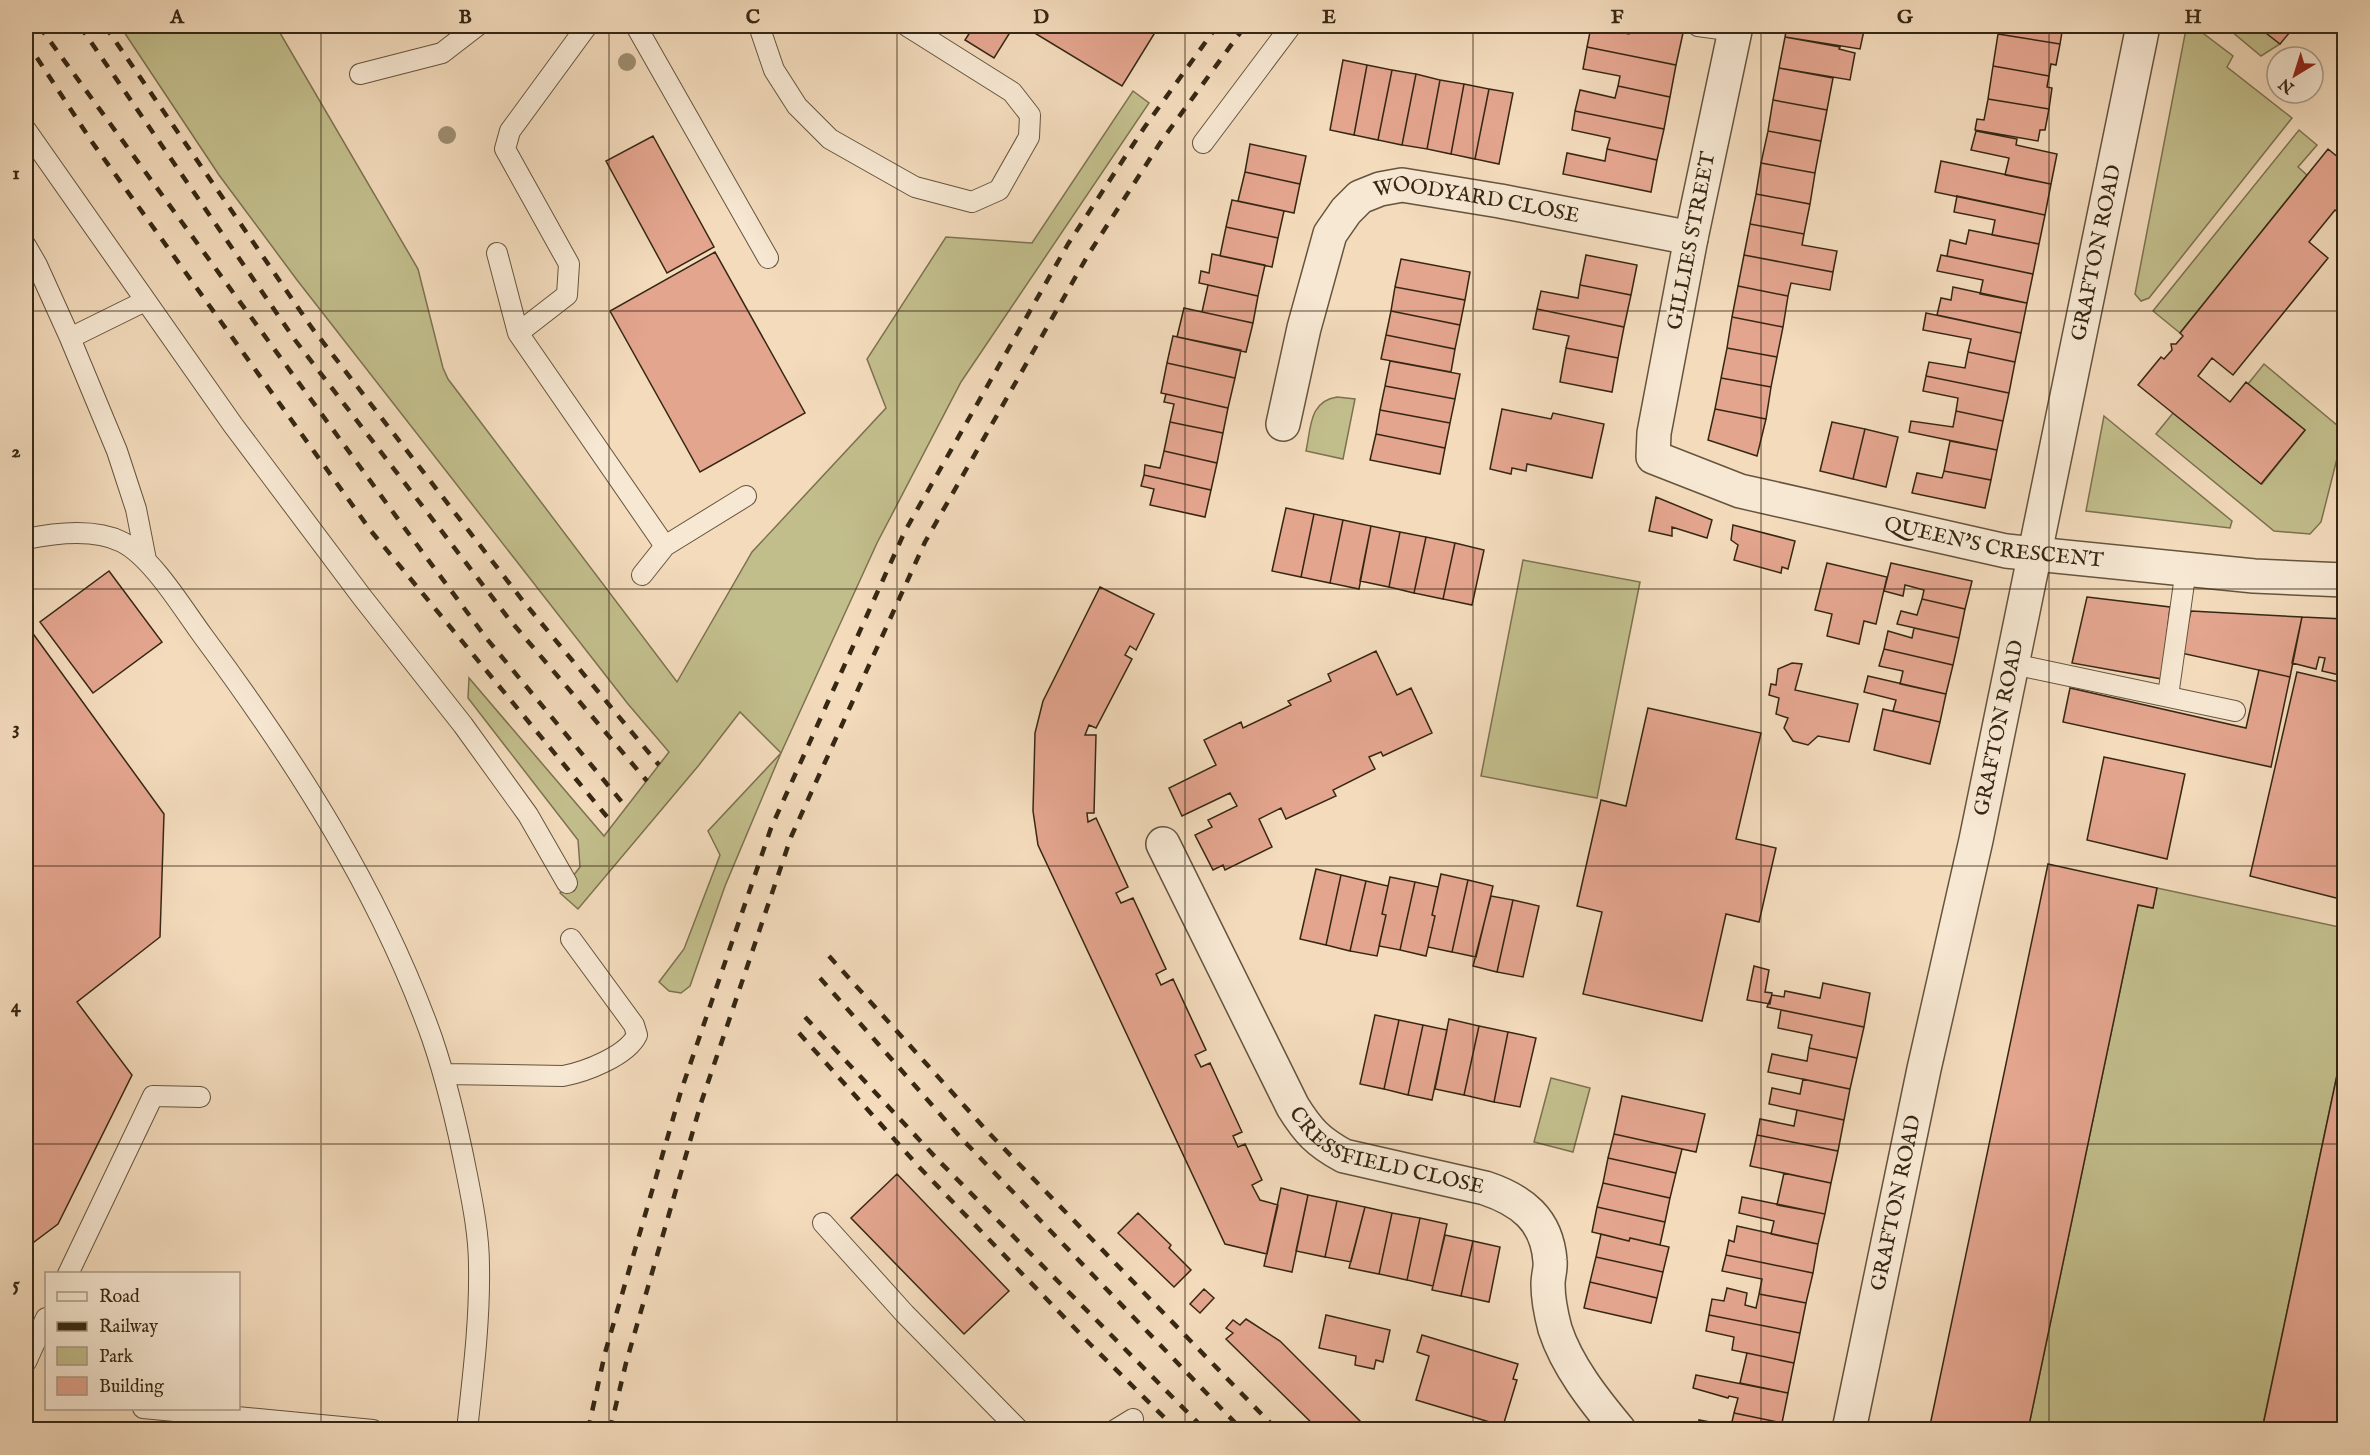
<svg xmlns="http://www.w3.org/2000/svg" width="2370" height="1455" font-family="'IM FELL English',serif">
<rect width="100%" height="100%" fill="#f3dbbc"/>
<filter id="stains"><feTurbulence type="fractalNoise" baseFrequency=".00333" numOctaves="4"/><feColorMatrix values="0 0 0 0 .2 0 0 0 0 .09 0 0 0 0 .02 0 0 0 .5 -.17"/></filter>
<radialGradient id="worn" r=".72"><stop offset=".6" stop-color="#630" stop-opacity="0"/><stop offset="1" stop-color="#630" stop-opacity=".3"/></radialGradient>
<path fill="#c2be8c" stroke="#7c7250" stroke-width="1.5" d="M120 26H276L418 269 443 368 448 379 677 682 752 552 886 408 867 359 946 237 1032 243 1133 91 1149 103 961 382 877 543 781 753 725 886 690 986 681 993 669 991 659 982 684 949 720 855 708 831 781 753 740 712 699 765 578 909 560 893 580 867 578 840 468 698 469 678 604 836 669 752 628 704 297 280 219 175Z
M2225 26H2257L2280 44 2261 56Z
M2186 29 2200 31 2233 56 2227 67 2292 118 2149 298 2141 301 2135 294Z
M2299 130 2317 145 2298 167 2307 175 2180 333 2153 311Z
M2264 364 2344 431 2321 522 2310 534 2274 531 2156 434 2173 413 2262 484 2305 430 2248 384Z
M1337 397 1355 399 1343 459 1306 451C1311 428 1309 401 1337 397Z
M2104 416 2232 521 2230 528 2086 511Z
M1523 560 1640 582 1597 798 1481 776Z
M2157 888 2344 928V1042L2262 1429 2028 1430 2138 905 2153 908Z
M1551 1078 1590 1088 1573 1152 1534 1142Z"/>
<path fill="#e4a58f" stroke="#362713" stroke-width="1.5" d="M974 26H1014L994 58 965 40Z
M1023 26H1159L1122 86Z
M1631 26H1645L1683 33 1676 65 1587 47 1591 27 1629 34Z
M1787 26H1865L1860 49 1785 37Z
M2000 26H2063L2060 44 1998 34Z
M2257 26H2295L2280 44Z
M1998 34 2060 44 2056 65 2051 64 2049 76 1993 66Z
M1785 37 1840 47 1839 49 1855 53 1850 80 1779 68Z
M1587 47 1676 65 1670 97 1618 86 1620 76 1583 69Z
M1343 60 1367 65 1354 135 1330 130Z
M1367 65 1392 70 1378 140 1354 135Z
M1993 66 2049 76 2047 87 2052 88 2049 109 1988 99Z
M1779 68 1833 78 1827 110 1773 100Z
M1392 70 1416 74 1402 145 1378 140Z
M1416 74 1440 80 1427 149 1402 145Z
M1440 80 1464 84 1451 154 1427 149Z
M1464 84 1489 89 1475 159 1451 154Z
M1618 86 1670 97 1664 129 1575 111 1580 90 1615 98Z
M1489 89 1513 93 1499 164 1475 159Z
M1988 99 2049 109 2045 130H2040L2038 141 1975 130 1977 119 1984 120Z
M1773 100 1827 110 1821 141 1768 131Z
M1575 111 1664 129 1657 160 1607 149 1610 138 1572 130Z
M1768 131 1821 141 1815 173 1761 163Z
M1976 131 2017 139 2016 145 2057 154 2051 184 2005 175 2009 158 1971 150Z
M653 136 714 247 667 273 606 161Z
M1250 144 1306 156 1300 184 1245 172Z
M1607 149 1657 160 1651 192 1563 174 1567 153 1605 161Z
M2328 149 2344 162V217L2335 210 2309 242 2328 258 2233 375 2212 358 2198 376 2230 402 2246 382 2305 430 2261 484 2138 385 2161 357 2164 359 2172 350 2171 344H2176L2183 336 2180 333Z
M1941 161 2051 184 2045 215 1935 192Z
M1761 163 1815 173 1810 204 1756 194Z
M1245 172 1300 184 1294 213 1238 201Z
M1756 194 1810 204 1804 234 1750 224Z
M1957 196 2045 215 2039 244 1992 235 1995 220 1954 212Z
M1232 200 1284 211 1278 238 1226 227Z
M1750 224 1804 234 1802 245 1837 251 1833 272 1744 255Z
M1226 227 1278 238 1272 267 1220 256Z
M1969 230 2039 244 2033 274 1947 256 1950 240 1966 244Z
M715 252 805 413 700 472 610 311Z
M1212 254 1265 265 1258 296 1199 283 1201 271 1209 273Z
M1586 255 1637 265 1631 295 1580 285Z
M1744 255 1833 272 1830 290 1791 283 1788 296 1738 286Z
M1941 255 2033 274 2027 303 1980 294 1983 280 1937 271Z
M1401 259 1470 272 1465 300 1395 287Z
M1208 285 1258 296 1253 323 1202 312Z
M1580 285 1631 295 1624 327 1537 309 1541 291 1578 298Z
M1738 286 1788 296 1783 327 1732 317Z
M1395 287 1465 300 1460 325 1391 311Z
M1953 287 2027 303 2021 333 1937 315 1941 298 1951 300Z
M1184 308 1253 323 1246 352 1177 337Z
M1537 309 1624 327 1618 358 1566 348 1569 336 1533 329Z
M1391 311 1460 325 1455 349 1386 335Z
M1926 313 2021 333 2015 362 1968 352 1971 339 1923 330Z
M1732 317 1783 327 1777 357 1727 348Z
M1386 335 1455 349 1451 372 1381 359Z
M1173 336 1241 350 1235 378 1167 363Z
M1566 348 1618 358 1612 392 1560 382Z
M1727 348 1777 357 1771 387 1721 378Z
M1968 352 2015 362 2009 393 1926 376 1929 362 1965 368Z
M1390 361 1460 374 1455 399 1385 386Z
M1167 363 1235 378 1228 408 1161 393Z
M1926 376 2009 393 2003 421 1956 411 1958 398 1923 391Z
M1721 378 1771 387 1766 419 1715 409Z
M1385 386 1455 399 1450 423 1380 410Z
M1166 394 1228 408 1223 433 1170 422 1174 404 1164 402Z
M1502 409 1551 419 1553 413 1604 424 1592 478 1527 464 1526 471 1512 468 1511 474 1490 469Z
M1715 409 1766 419 1757 456 1708 440Z
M1380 410 1450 423 1445 448 1376 434Z
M1956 411 2003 421 1997 450 1909 432 1911 421 1953 427Z
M1170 422 1223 433 1217 463 1164 451Z
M1832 422 1865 429 1853 479 1820 471Z
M1865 429 1898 437 1886 487 1853 479Z
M1376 434 1445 448 1440 474 1370 460Z
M1950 441 1997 450 1991 480 1944 471Z
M1164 451 1217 463 1211 490 1144 475 1145 465 1160 468Z
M1944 471 1991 480 1985 508 1912 493 1917 473 1942 478Z
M1144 475 1211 490 1205 517 1150 505 1154 489 1141 486Z
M1656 497 1712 520 1707 538 1672 527V536L1649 531Z
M1286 508 1314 514 1301 577 1272 571Z
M1314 514 1343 520 1330 583 1301 577Z
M1343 520 1371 526 1359 589 1330 583Z
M1733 525 1795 541 1788 569 1782 567 1781 573 1734 560 1738 545 1731 540Z
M1371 526 1400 532 1389 587 1360 581Z
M1400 532 1426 537 1414 593 1389 587Z
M1426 537 1455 543 1443 599 1414 593Z
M1455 543 1484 550 1472 605 1443 599Z
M1827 563 1887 577 1876 624 1864 621 1859 644 1827 636 1832 614 1815 610Z
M1891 563 1972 581 1965 609 1922 599 1924 590 1905 585 1903 596 1884 591Z
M109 571 162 642 93 693 40 622Z
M1100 587 1154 614 1136 650 1130 646 1125 655 1132 659 1096 728 1089 725 1085 735H1096L1094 813H1087L1088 822 1096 818 1128 887 1116 893 1121 903 1133 898 1166 969 1156 974 1161 985 1173 979 1206 1050 1195 1055 1201 1067 1210 1063 1242 1132 1233 1136 1238 1147 1245 1144 1262 1180 1252 1185 1260 1200 1278 1205 1267 1254 1225 1244 1038 845 1033 811 1035 733 1043 701Z
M2087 597 2170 607 2162 679 2072 663Z
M1922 599 1965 609 1959 638 1897 624 1901 611 1917 615Z
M2191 611 2302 617 2290 677 2181 653Z
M2302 617 2344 619V676L2322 671 2325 658 2319 657 2316 669 2292 663Z
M26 624 164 814 160 937 77 1002 132 1075 58 1224 26 1248Z
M1914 628 1959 638 1953 665 1884 649 1888 631 1912 638Z
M1884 649 1953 665 1946 694 1900 684 1903 671 1879 666Z
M1376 651 1397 695 1411 688 1432 733 1383 756 1381 752 1369 757 1375 769 1333 790 1336 796 1286 819 1281 808 1259 819 1272 847 1225 870 1223 865 1213 870 1195 835 1212 827 1208 820 1237 806 1230 793 1182 816 1169 788 1216 765 1204 740 1241 722 1243 728 1291 705 1288 701 1331 681 1328 674Z
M1792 663 1802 664 1795 690 1858 704 1849 742 1818 736 1808 745 1793 741 1784 728 1788 718 1776 714 1779 698 1769 695 1771 684 1776 685 1778 669Z
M2259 670 2290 677 2271 767 2063 722 2070 688 2246 728Z
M2297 672 2344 683V900L2250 876Z
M1868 676 1946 694 1940 722 1893 711 1896 700 1864 692Z
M1648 708 1761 733 1736 839 1776 848 1759 922 1726 914 1702 1021 1583 994 1602 912 1577 906 1601 800 1626 806Z
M1883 709 1940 722 1930 764 1874 750Z
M2104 757 2185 774 2167 859 2087 840Z
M2048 864 2157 888 2153 908 2138 905 2028 1430H1929Z
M1316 869 1341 875 1326 945 1300 939Z
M1441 874 1468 880 1452 952 1428 947 1435 916 1432 915Z
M1341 875 1366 881 1350 951 1326 945Z
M1390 877 1415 882 1400 950 1379 946 1386 915 1382 914Z
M1468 880 1493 886 1476 957 1452 952Z
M1366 881 1388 886 1382 914 1386 915 1377 956 1350 951Z
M1415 882 1438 887 1432 915 1435 916 1426 956 1400 950Z
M1491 896 1513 900 1497 972 1473 966Z
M1513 900 1539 906 1523 977 1497 972Z
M1754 966 1769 970 1765 992 1772 993 1770 1004 1747 1000Z
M1823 983 1870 993 1864 1027 1767 1007 1772 995 1784 997 1785 991 1820 998Z
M1781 1010 1864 1027 1857 1058 1809 1048 1812 1035 1778 1028Z
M1375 1015 1399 1020 1384 1089 1360 1084Z
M1449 1019 1479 1026 1464 1095 1435 1089Z
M1399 1020 1423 1025 1408 1095 1384 1089Z
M1423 1025 1447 1030 1432 1100 1408 1095Z
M1479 1026 1508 1032 1494 1102 1464 1095Z
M1508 1032 1536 1038 1520 1107 1494 1102Z
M2344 1042V1430H2262Z
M1809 1048 1857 1058 1850 1089 1768 1072 1772 1054 1807 1061Z
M1803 1079 1850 1089 1844 1120 1769 1104 1772 1088 1800 1094Z
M1622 1096 1705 1114 1696 1152 1614 1134Z
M1797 1110 1844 1120 1838 1151 1757 1135 1760 1119 1794 1126Z
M1614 1134 1682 1149 1676 1173 1608 1158Z
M1757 1135 1838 1151 1831 1183 1750 1166Z
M1608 1158 1676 1173 1670 1198 1603 1183Z
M1784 1173 1831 1183 1825 1214 1777 1205Z
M897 1174 1009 1291 964 1334 851 1218Z
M1603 1183 1670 1198 1665 1222 1597 1207Z
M1281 1188 1308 1195 1292 1272 1264 1266Z
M1308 1195 1337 1201 1325 1257 1296 1251Z
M1742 1197 1825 1214 1818 1244 1771 1234 1774 1221 1739 1213Z
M1337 1201 1365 1207 1351 1262 1325 1257Z
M1365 1207 1392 1213 1379 1274 1349 1268Z
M1597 1207 1665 1222 1660 1245 1630 1238 1629 1241 1592 1232Z
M1138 1213 1171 1245 1169 1248 1191 1270 1174 1287 1118 1233Z
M1392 1213 1420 1218 1407 1280 1379 1274Z
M1420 1218 1447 1224 1433 1286 1407 1280Z
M1737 1226 1818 1244 1813 1273 1726 1255 1729 1240 1734 1242Z
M1601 1234 1629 1241 1630 1238 1669 1247 1663 1272 1596 1257Z
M1445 1235 1473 1241 1461 1296 1432 1290Z
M1473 1241 1500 1247 1489 1302 1461 1296Z
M1726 1255 1813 1273 1806 1303 1759 1294 1762 1279 1722 1271Z
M1596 1257 1663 1272 1657 1298 1590 1282Z
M1590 1282 1657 1298 1651 1323 1584 1308Z
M1727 1288 1747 1293 1745 1305 1756 1308 1759 1294 1806 1303 1800 1333 1709 1315 1712 1299 1724 1301Z
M1204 1289 1214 1298 1200 1313 1190 1304Z
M1326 1315 1390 1330 1383 1362 1376 1360 1374 1369 1355 1365 1356 1356 1319 1348Z
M1709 1315 1800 1333 1794 1363 1732 1350 1734 1337 1706 1331Z
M1246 1319 1280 1341 1369 1430H1319L1226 1339 1233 1333 1226 1328 1233 1320 1240 1325Z
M1422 1335 1518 1364 1513 1379 1517 1380 1503 1426 1416 1400 1429 1356 1417 1352Z
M1747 1353 1794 1363 1788 1393 1740 1383Z
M1696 1375 1788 1393 1782 1423 1734 1413 1738 1398 1729 1396 1728 1398 1693 1388Z
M1734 1413 1782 1423 1780 1430H1698L1699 1420 1731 1426Z"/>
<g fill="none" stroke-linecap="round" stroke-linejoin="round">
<g stroke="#65543d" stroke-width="22">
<path id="service" d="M587 26 510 131 505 149 569 264 567 295 518 333 665 546 746 496
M636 26 768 258
M759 26 774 70 797 106 830 139 915 187 972 202 999 190 1029 137 1030 115 1012 92 907 26
M1698 26 1735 31
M360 74 442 53 477 26
M26 130 233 425 362 597 463 725 528 815 567 883
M1203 143 1291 26
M26 246 37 265 70 338 117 451 136 509 146 560
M497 253 518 333
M70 338 145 301
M26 539C55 533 94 528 122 542 152 557 183 609 203 636 295 760 380 892 432 1038 447 1082 458 1129 467 1175 473 1205 479 1236 479 1266 480 1321 473 1376 467 1430
M642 575 665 546
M2013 664 2235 711
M2168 696 2186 569
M444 1074 563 1076C585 1072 627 1056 637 1035L634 1025 571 939
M823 1223 905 1314 1019 1430
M68 1274 153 1096 200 1097
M26 1362 46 1318
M143 1408 373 1430
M1115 1430 1133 1419"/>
</g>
<g stroke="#65543d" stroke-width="36">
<g id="minor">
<path id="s1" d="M1736 26 1691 238 1654 433 1653 457 1740 491 2006 551 2254 576 2344 580"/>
<path id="s2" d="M1283 424 1304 328 1330 234 1346 211 1360 197 1380 189 1402 185 1500 201 1691 238"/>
<path id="s3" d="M1163 844 1293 1107C1308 1131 1318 1142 1344 1156L1485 1188C1521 1200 1547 1219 1550 1261 1551 1268 1548 1276 1548 1284 1548 1299 1551 1314 1555 1329 1567 1366 1594 1400 1619 1430"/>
<path id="s4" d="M1849 1430 1924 1069 1976 840 2143 26"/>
</g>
</g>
<use href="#service" stroke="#f7e8d3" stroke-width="20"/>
<use href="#minor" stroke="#f7e8d3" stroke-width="33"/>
<path stroke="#362713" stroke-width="4.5" stroke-dasharray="10 10" stroke-linecap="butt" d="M39 26 406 530 487 639 626 807
M80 26 295 340 509 619 647 781
M105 26 312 328 523 601 659 765
M26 41 92 142 371 531 613 824
M829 956 987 1131 1277 1430
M820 978 962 1139 1242 1430
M805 1017 939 1161 1205 1430
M799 1033 920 1168 1090 1344 1177 1430
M588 1430 605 1353 681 1091 771 828 905 531 1068 244 1144 128 1217 26
M610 1430 626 1363 701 1103 791 837 925 542 1088 255 1162 140 1245 26"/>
</g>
<g fill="#9e8d70">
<circle cx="627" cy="62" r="9"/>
<circle cx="447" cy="135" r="9"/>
</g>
<path fill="none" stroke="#362713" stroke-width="1.5" stroke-opacity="0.55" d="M321 26V1430M609 26V1430M897 26V1430M1185 26V1430M1473 26V1430M1761 26V1430M2049 26V1430M26 311H2344M26 589H2344M26 866H2344M26 1144H2344"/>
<g text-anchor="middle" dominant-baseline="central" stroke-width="6" stroke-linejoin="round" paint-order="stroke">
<g font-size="21" fill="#362713" stroke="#f7e8d3">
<text stroke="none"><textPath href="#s2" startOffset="363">WOODYARD CLOSE</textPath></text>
<text transform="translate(1692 241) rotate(-79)">GILLIES STREET</text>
<text stroke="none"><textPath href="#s4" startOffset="1203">GRAFTON ROAD</textPath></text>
<text stroke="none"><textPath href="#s1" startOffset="792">QUEEN'S CRESCENT</textPath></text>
<text stroke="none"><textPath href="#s4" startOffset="718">GRAFTON ROAD</textPath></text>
<text stroke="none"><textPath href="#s3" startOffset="402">CRESSFIELD CLOSE</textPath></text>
<text stroke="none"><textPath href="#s4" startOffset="232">GRAFTON ROAD</textPath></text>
</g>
</g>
<rect width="2370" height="1455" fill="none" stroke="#f3dbbc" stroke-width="66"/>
<rect x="45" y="1272" width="195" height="138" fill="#f7e8d3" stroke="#aa9b86" stroke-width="1.5"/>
<rect x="57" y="1292" width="30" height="9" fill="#f7e8d3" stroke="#aa9b86" stroke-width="1.5"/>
<text x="99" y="1302" font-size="18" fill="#362713">Road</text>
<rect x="57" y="1322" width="30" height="9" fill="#362713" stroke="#aa9b86" stroke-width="1.5"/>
<text x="99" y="1332" font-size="18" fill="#362713">Railway</text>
<rect x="57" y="1347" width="30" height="18" fill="#c2be8c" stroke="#aa9b86" stroke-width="1.5"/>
<text x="99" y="1362" font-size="18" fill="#362713">Park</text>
<rect x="57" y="1377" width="30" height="18" fill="#e4a58f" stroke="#aa9b86" stroke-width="1.5"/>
<text x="99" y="1392" font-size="18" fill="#362713">Building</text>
<g transform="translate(2295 75) rotate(218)"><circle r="28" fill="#f7e8d3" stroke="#aa9b86" stroke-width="1.5"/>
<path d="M0-4.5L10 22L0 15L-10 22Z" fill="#8f2418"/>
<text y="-9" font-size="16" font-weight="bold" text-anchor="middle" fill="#362713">N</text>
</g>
<rect x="33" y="33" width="2304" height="1389" fill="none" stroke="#362713" stroke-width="2"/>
<g font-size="20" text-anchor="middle" font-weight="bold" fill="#362713">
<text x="177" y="23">A</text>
<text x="465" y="23">B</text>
<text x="753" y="23">C</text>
<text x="1041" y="23">D</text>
<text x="1329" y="23">E</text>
<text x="1617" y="23">F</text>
<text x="1905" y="23">G</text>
<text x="2193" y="23">H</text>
<text x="16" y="179">1</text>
<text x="16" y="457">2</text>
<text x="16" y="734">3</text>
<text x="16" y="1012">4</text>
<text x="16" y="1290">5</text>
</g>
<rect width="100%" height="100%" filter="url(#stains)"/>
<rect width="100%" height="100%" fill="url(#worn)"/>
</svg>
